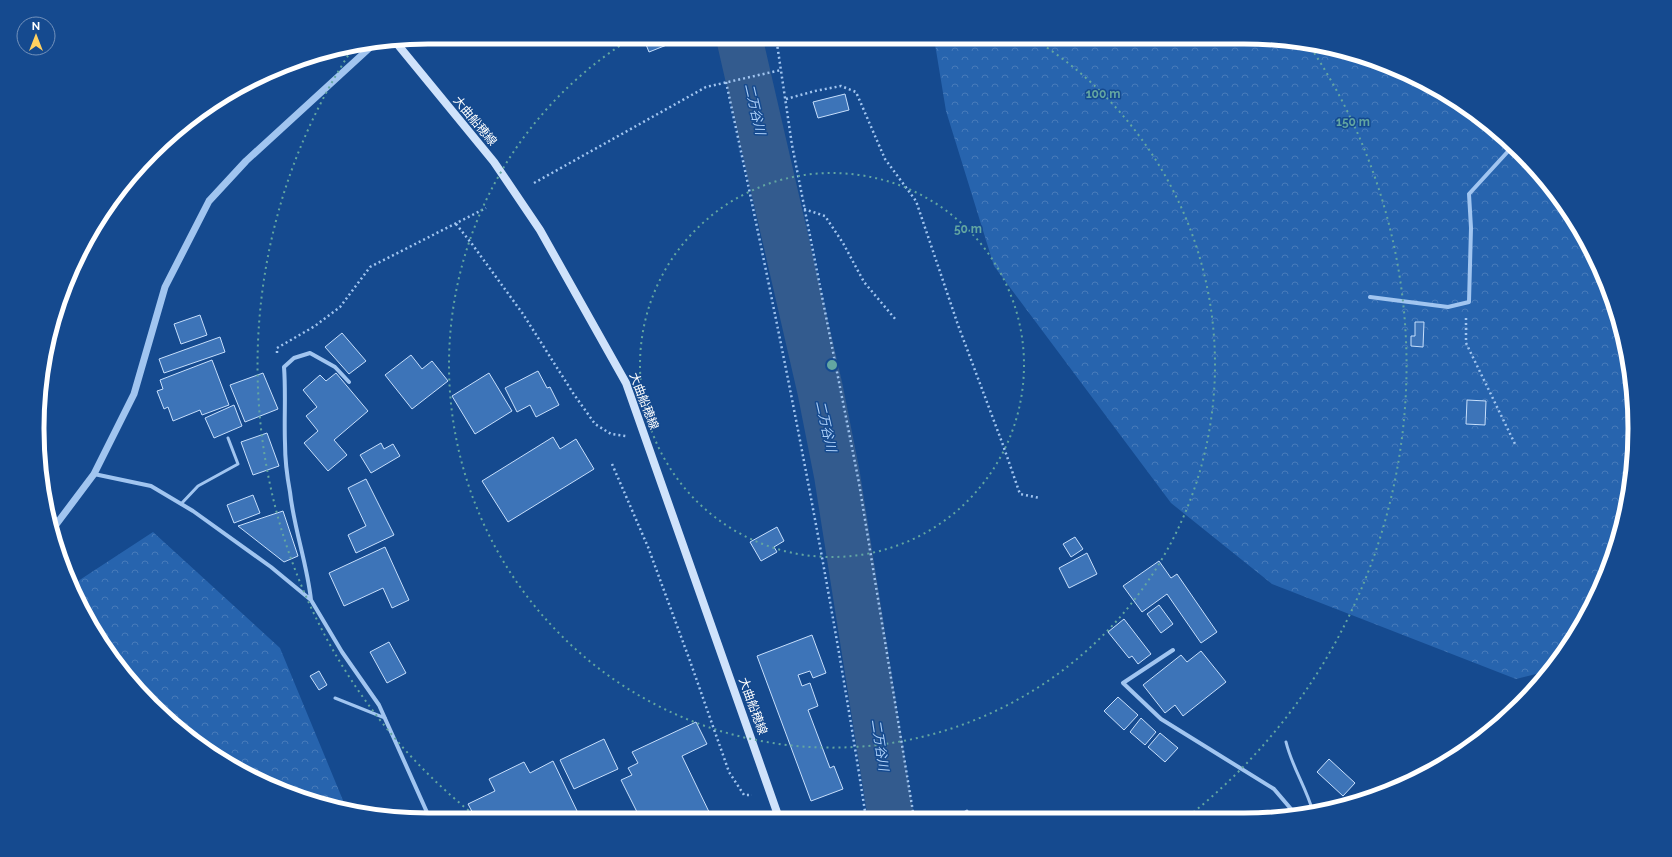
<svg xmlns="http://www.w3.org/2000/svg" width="1672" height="857" font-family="Raleway,'Noto Sans JP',sans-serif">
<defs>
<pattern id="forest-crowns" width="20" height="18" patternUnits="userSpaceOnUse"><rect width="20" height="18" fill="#2764ae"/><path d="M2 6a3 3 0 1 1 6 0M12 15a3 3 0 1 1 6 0" fill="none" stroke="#477bba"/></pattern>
</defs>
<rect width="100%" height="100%" fill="#154a8f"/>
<path fill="url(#forest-crowns)" d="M934 38H1269L1345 50 1416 77 1482 118 1538 170 1582 233 1614 302 1632 377 1634 454 1622 530 1595 601 1548 671 1516 679 1272 584 1171 503 994 266 946 111Z
M153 532 280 648 347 810 327 807 256 780 211 754 152 705 118 667 77 602 71 587 75 583Z"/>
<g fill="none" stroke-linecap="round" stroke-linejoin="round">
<path stroke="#335b8e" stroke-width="46" d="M739 37 820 389 837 475 891 818"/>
</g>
<path fill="#3d74b8" stroke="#c7dffc" d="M643 37H687L649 52Z
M845 94 849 110 818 118 813 102Z
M200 315 207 335 181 344 174 324Z
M1415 322H1424L1423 347 1411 346V336H1415Z
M342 333 366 361 349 374 325 347Z
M220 337 225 352 164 373 159 359Z
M411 355 422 369 432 361 448 381 412 409 385 375Z
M212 360 229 405 202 415 200 410 173 421 168 407 164 409 157 391 163 389 160 380Z
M538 371 547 388 550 387 559 405 536 417 530 405 517 412 505 388Z
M263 373 278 409 245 422 230 385Z
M336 373 368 411 334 440 347 455 328 471 304 443 318 431 306 416 317 407 303 390 320 375 326 381Z
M489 373 512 411 475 434 452 396Z
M1467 400 1486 401 1485 425 1466 424Z
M234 405 242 426 214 438 205 418Z
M267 433 279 466 253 475 241 442Z
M553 437 560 449 576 439 594 469 508 522 482 481Z
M381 443 384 449 393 444 400 456 371 473 360 455Z
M366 479 394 535 356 553 348 535 366 526 348 488Z
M253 495 260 513 234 523 227 505Z
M283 511 298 556 284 562 238 526Z
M777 527 784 541 774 547 777 552 761 561 750 542Z
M1075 537 1083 549 1071 557 1063 544Z
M385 547 409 600 392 608 383 588 344 606 329 573Z
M1087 553 1097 574 1069 588 1059 568Z
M1159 561 1171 578 1177 574 1217 632 1201 643 1167 594 1142 612 1123 586Z
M1159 605 1173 624 1161 633 1147 614Z
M1124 619 1151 654 1138 664 1132 656 1129 658 1108 632Z
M812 635 826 673 813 678 810 671 798 675 802 686 810 683 818 706 808 710 830 768 834 766 843 789 811 801 757 656Z
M389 642 406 673 387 683 370 652Z
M1201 651 1226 682 1183 716 1175 705 1165 713 1143 685 1181 655 1187 662Z
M319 671 327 685 319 690 310 676Z
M1118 697 1138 715 1124 730 1104 711Z
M1141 718 1156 732 1145 745 1130 732Z
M696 722 707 744 682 756 712 818H640L621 780 632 775 628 768 638 763 632 752Z
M1160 733 1178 748 1165 762 1148 747Z
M604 739 618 769 574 789 560 760Z
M1329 759 1355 783 1343 796 1317 772Z
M553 761 578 813 567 819H526L524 815 516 819H476L468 804 495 791 489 779 524 762 530 773Z"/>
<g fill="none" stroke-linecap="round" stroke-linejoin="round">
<path stroke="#a1c5f0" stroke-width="2.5" stroke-dasharray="2 3" stroke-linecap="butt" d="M776 37 792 145 859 483 914 818
M726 82C779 326 828 571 866 818
M786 99 815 91 841 86 856 92 885 159 916 201 958 325 1003 445 1020 494 1040 498
M534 183 706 87 781 70
M804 209 825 216 843 243 864 282 896 320
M456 224 472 244 523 314 573 393 595 424 611 434 626 436
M1466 318V343L1515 444
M277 353V348L315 326 340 307 370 267 486 208
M612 464 648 547 690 661 729 772 744 795H752"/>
<path stroke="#a1c5f0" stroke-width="3" d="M181 504 198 486 238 464 228 438
M335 698 385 718
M1286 742C1292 767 1306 787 1313 812
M957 818 967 811"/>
<path stroke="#a1c5f0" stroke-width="4" d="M1370 297 1448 307 1469 302 1471 228 1469 194 1512 147
M94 474 151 486 193 511 271 567 311 600 342 652 379 705 430 819
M311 600C307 563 294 529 290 492 287 476 285 459 285 443 284 418 286 393 284 367L294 358 310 353 335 367 349 382
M1173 650 1123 683 1161 719 1274 789 1297 816"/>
<path stroke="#a1c5f0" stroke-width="7" d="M52 530 94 474 134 394 165 287 209 201 246 161 376 42"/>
<path stroke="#cfe2fb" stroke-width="8" d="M394 40 494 162 540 230 626 383 779 818"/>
</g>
<g fill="none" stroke="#63a6a1" stroke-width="2" stroke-dasharray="2 4">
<circle cx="832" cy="365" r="192"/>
<path d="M1032 38A383 383 0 1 1 632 38"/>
<path d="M478 818A575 575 0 0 1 353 48M1311 48A575 575 0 0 1 1190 815"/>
</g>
<g text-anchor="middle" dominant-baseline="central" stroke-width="3" stroke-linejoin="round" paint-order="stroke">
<g font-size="12" fill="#fff" stroke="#154a8f">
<text transform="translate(475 121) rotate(50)">大曲船穂線</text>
<text transform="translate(644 401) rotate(69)">大曲船穂線</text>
<text transform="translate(753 706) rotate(70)">大曲船穂線</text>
</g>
<g font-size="13" font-style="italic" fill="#accff8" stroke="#154a8f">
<text transform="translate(755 109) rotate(77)">二万谷川</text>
<text transform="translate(826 426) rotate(77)">二万谷川</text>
<text transform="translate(880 745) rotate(81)">二万谷川</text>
</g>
</g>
<path d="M0 0H1672V857H0ZM428 44H1244A384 384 0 0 1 1628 428V429A384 384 0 0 1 1244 813H428A384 384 0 0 1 44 429V428A384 384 0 0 1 428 44Z" fill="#154a8f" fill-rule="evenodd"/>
<path fill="none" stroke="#fff" stroke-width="5" d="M428 44H1244A384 384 0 0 1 1628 428V429A384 384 0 0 1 1244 813H428A384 384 0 0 1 44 429V428A384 384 0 0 1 428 44Z"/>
<circle cx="832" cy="365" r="6" fill="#63a6a1" stroke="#154a8f" stroke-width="2"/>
<g font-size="12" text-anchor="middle" font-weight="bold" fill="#63a6a1" stroke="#154a8f" stroke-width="3" stroke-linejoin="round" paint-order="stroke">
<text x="1103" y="98">100 m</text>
<text x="1353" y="126">150 m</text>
<text x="968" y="233">50 m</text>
</g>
<g transform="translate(36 36)"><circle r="19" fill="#154a8f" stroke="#7392bc"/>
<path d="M0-3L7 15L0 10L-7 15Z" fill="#ffd160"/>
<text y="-6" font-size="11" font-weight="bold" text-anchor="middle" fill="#ffffff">N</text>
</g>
</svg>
